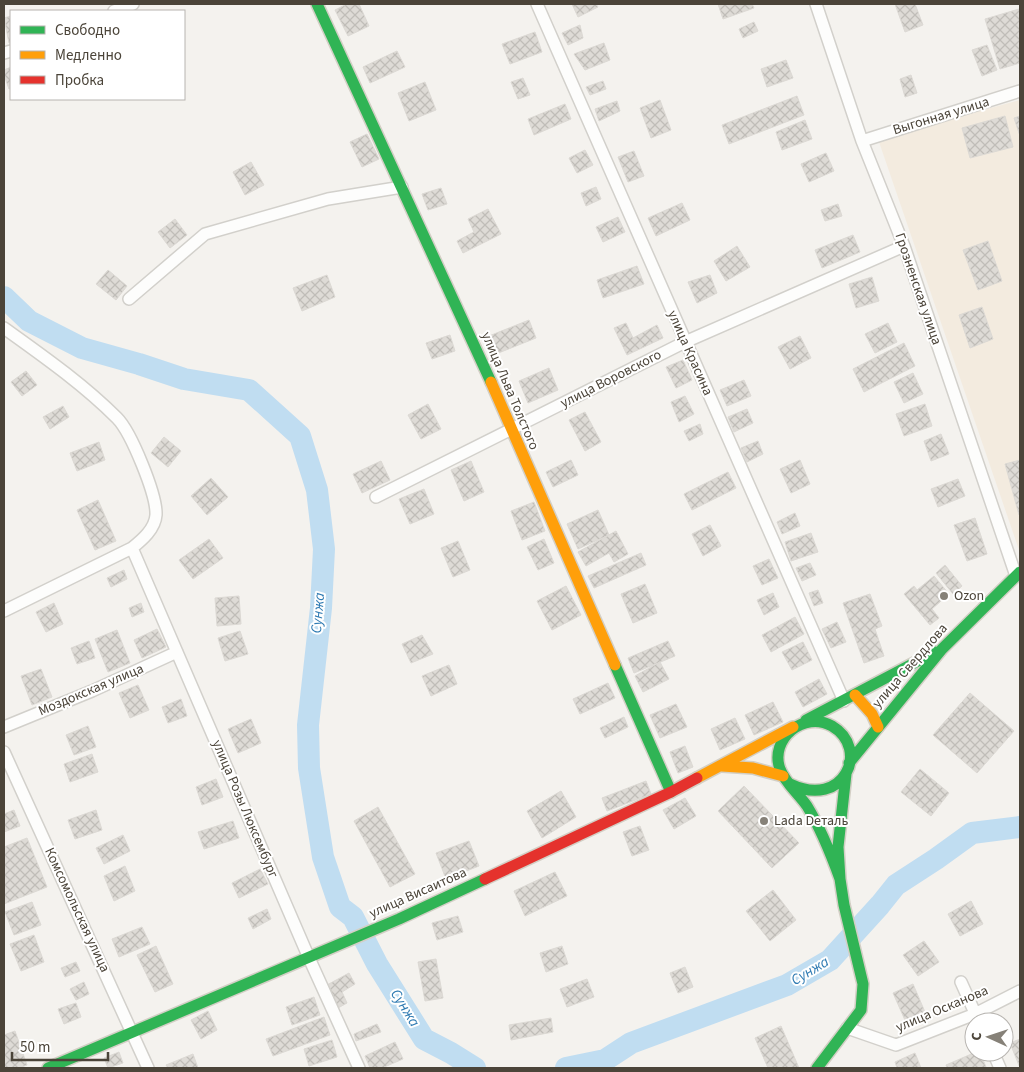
<svg xmlns="http://www.w3.org/2000/svg" width="1024" height="1072" font-family="'Source Sans 3',sans-serif">
<defs>
<pattern id="building-cross-hatch" width="8" height="8" patternUnits="userSpaceOnUse" patternTransform="scale(1.25)"><rect width="8" height="8" fill="#dedbd6"/><path d="M0 0l8 8M0 8l8-8" fill="none" stroke="#c0bdb8"/></pattern>
</defs>
<rect width="100%" height="100%" fill="#f4f2ee"/>
<path fill="#f3ebdf" d="M1020 100V549L1019 550 878 139Z"/>
<g fill="none" stroke-linecap="round" stroke-linejoin="round">
<path stroke="#c0ddf1" stroke-width="22" d="M4 297 29 321 82 348 139 364 184 379 249 390 300 436 317 490 324 549 321 608 308 725 309 768 323 857 340 907 353 917 377 964 424 1039 451 1053 475 1068
M566 1068 605 1060 631 1043 787 985 830 960 880 905 896 885 936 859 972 833 1020 827"/>
</g>
<path fill="url(#building-cross-hatch)" stroke="#dcd9d4" d="M347 4H359L369 26 348 36 335 10Z
M572 4H596L598 7 578 17Z
M718 4H752L754 8 723 19Z
M895 4H915L923 25 905 32Z
M1019 9 1020 15V63L1000 69 985 19Z
M11 16V43H9L4 18Z
M754 22 758 31 743 38 739 29Z
M580 25 583 38 568 45 562 33Z
M535 32 542 52 510 64 502 44Z
M604 43 610 60 585 70 574 54Z
M987 45 997 70 982 76 972 50Z
M397 51 405 67 370 83 363 67Z
M786 60 793 78 767 87 761 69Z
M11 67V88L9 89 4 75V70Z
M911 75 917 93 905 97 900 79Z
M523 78 530 95 518 99 511 82Z
M603 81 606 89 590 95 586 87Z
M425 82 436 110 409 121 398 93Z
M797 96 804 115 729 144 722 125Z
M660 100 671 130 651 138 640 108Z
M617 101 620 111 599 121 595 109Z
M565 104 571 119 534 135 528 119Z
M1005 116 1013 147 970 158 962 128Z
M1020 116V136L1014 118Z
M805 120 812 139 782 150 776 132Z
M367 134 379 159 362 167 350 142Z
M585 150 593 165 577 173 569 158Z
M634 151 644 176 628 182 618 157Z
M826 153 834 171 809 182 801 164Z
M251 162 264 185 245 195 233 172Z
M596 187 601 199 586 206 581 193Z
M441 188 447 204 428 210 422 194Z
M682 203 690 220 656 236 648 218Z
M838 204 842 216 825 221 821 210Z
M488 209 501 234 463 253 457 241 474 232 468 219Z
M618 217 625 232 603 242 596 227Z
M175 219 187 235 170 248 158 232Z
M853 235 860 252 822 268 815 250Z
M988 241 1002 281 978 290 963 250Z
M737 246 750 267 726 281 714 261Z
M637 266 644 284 603 298 597 280Z
M108 270 127 286 116 300 96 284Z
M327 275 335 297 302 311 293 288Z
M710 275 717 293 697 303 688 282Z
M872 277 879 301 856 308 849 284Z
M982 307 993 339 970 348 959 315Z
M529 320 536 338 491 356 484 338Z
M626 323 633 338 657 325 663 338 627 355 614 328Z
M888 323 897 342 875 353 865 334Z
M450 335 455 351 432 359 426 343Z
M800 336 811 358 790 369 778 347Z
M904 343 915 366 864 392 853 369Z
M683 360 692 380 676 388 666 367Z
M549 368 558 390 528 403 519 381Z
M26 371 37 385 22 396 11 382Z
M913 373 923 394 904 403 894 382Z
M744 380 751 396 727 406 720 390Z
M685 396 694 414 679 422 671 402Z
M428 404 441 429 421 439 408 415Z
M925 404 932 426 904 436 896 414Z
M63 406 69 417 50 429 43 417Z
M747 409 753 423 734 432 728 417Z
M585 412 601 442 585 451 569 420Z
M700 424 703 434 689 441 684 431Z
M941 434 949 454 931 461 924 441Z
M164 437 181 451 168 467 151 453Z
M758 441 763 454 747 462 741 448Z
M99 442 105 460 77 471 70 453Z
M571 460 578 475 553 487 546 472Z
M800 460 810 484 791 493 780 469Z
M1020 460V514L1019 515 1005 464Z
M381 461 390 480 362 493 353 474Z
M471 461 484 492 464 501 451 470Z
M728 472 736 488 692 510 684 494Z
M211 478 228 497 207 515 191 496Z
M958 479 965 496 938 507 931 489Z
M424 489 434 514 410 524 399 499Z
M98 500 116 541 95 550 77 510Z
M534 502 545 531 522 540 511 511Z
M598 510 609 535 578 549 567 524Z
M795 513 800 526 782 534 777 522Z
M975 518 987 554 967 561 954 525Z
M710 525 721 546 703 556 692 534Z
M616 531 628 554 614 562 609 553 586 566 578 552Z
M811 533 818 552 791 561 785 542Z
M209 539 223 558 193 579 179 560Z
M544 539 554 563 538 570 527 547Z
M458 541 470 570 453 577 441 548Z
M641 553 646 565 594 588 588 576Z
M769 559 778 578 762 585 753 566Z
M810 563 816 575 802 581 796 568Z
M945 565 962 586 953 594 936 573Z
M124 570 127 579 111 587 107 578Z
M934 576 949 594 932 609 939 618 930 625 904 594 914 586 917 590Z
M645 584 657 613 633 623 621 594Z
M566 586 581 615 552 630 537 601Z
M818 590 823 603 814 606 809 593Z
M773 593 779 607 764 615 757 600Z
M870 594 882 626 875 629 884 656 864 663 843 603Z
M239 596 241 624 217 626 215 598Z
M54 603 63 624 46 632 36 612Z
M141 603 144 612 132 617 129 608Z
M795 617 804 634 771 652 762 635Z
M837 622 846 642 831 648 822 629Z
M157 629 166 647 142 658 134 640Z
M117 630 130 663 108 672 95 639Z
M240 631 248 654 225 661 218 638Z
M422 635 433 654 411 663 402 644Z
M89 641 95 658 77 664 71 648Z
M668 641 675 656 634 673 628 658Z
M803 642 812 660 792 670 782 652Z
M660 662 669 679 643 692 635 676Z
M449 665 457 684 431 696 422 676Z
M41 669 52 697 32 705 21 676Z
M819 679 827 694 803 707 795 692Z
M608 683 615 698 580 714 573 699Z
M138 685 149 710 130 718 119 693Z
M970 693 1014 731 977 773 933 735Z
M181 699 187 716 168 723 162 707Z
M773 702 783 722 754 735 745 715Z
M676 704 687 727 660 738 650 715Z
M624 717 628 727 605 738 600 728Z
M735 718 745 739 720 750 711 729Z
M251 719 261 743 238 753 228 729Z
M88 726 96 747 74 755 66 735Z
M685 746 693 767 678 773 670 752Z
M92 754 98 772 70 782 64 764Z
M920 769 949 793 931 816 901 792Z
M216 779 223 797 202 805 196 787Z
M646 781 651 794 607 811 602 798Z
M744 786 799 843 772 868 718 811Z
M561 791 576 817 542 838 527 811Z
M685 798 696 816 674 829 663 810Z
M378 807 415 874 390 887 354 821Z
M14 810 20 826 4 832V814Z
M96 810 102 830 75 839 68 820Z
M233 821 239 838 204 849 198 832Z
M640 826 649 850 632 856 623 832Z
M123 835 130 851 104 864 96 848Z
M27 838 47 887 4 904V847Z
M469 841 479 866 446 879 436 853Z
M125 866 135 891 114 901 104 876Z
M260 869 268 884 239 898 232 883Z
M555 872 567 896 525 916 514 891Z
M773 890 796 920 770 941 746 911Z
M971 901 983 924 960 936 948 914Z
M32 902 41 925 14 935 5 912Z
M267 909 271 919 253 929 248 918Z
M458 916 463 932 437 940 432 923Z
M142 927 150 944 119 957 112 939Z
M34 935 44 962 21 971 10 944Z
M924 941 939 962 918 976 903 955Z
M156 946 173 984 155 992 137 955Z
M562 946 568 964 546 972 540 953Z
M436 959 443 998 425 1001 418 962Z
M76 962 80 971 65 977 61 968Z
M685 967 693 987 678 993 670 973Z
M349 973 355 984 342 992 347 1003 338 1008 327 985Z
M587 979 594 997 567 1007 560 989Z
M84 982 89 994 76 1000 70 989Z
M913 984 928 1019 908 1027 893 993Z
M314 997 320 1015 292 1025 286 1007Z
M76 1003 81 1017 64 1024 58 1009Z
M208 1011 217 1030 201 1039 191 1020Z
M324 1017 330 1035 273 1056 266 1039Z
M551 1018 553 1032 511 1040 509 1025Z
M377 1024 381 1032 356 1041 354 1034Z
M781 1026 799 1068H768L755 1038Z
M15 1031 27 1065 19 1068H4V1035Z
M1020 1039V1068L1010 1043Z
M332 1040 337 1057 309 1066 304 1049Z
M395 1042 403 1059 382 1068H370L365 1056Z
M119 1052 123 1063 108 1068 104 1058Z
M976 1052H980L986 1067 983 1068H947L946 1065Z
M915 1053 921 1068H897L895 1062Z
M193 1054 198 1068H168L166 1065Z"/>
<g fill="none" stroke-linecap="round" stroke-linejoin="round">
<g stroke="#d2d0cb" stroke-width="14">
<path id="street" d="M537 4 844 701
M816 4 862 141 904 246 1016 576
M114 11 133 4
M4 53 11 51
M862 141 1020 91
M129 299 205 234 328 199 402 187
M4 328C43 356 83 384 117 418 131 432 157 495 156 515 155 529 142 540 132 548L4 611
M376 497 685 342 904 246
M132 548 309 958 359 1068
M4 727 92 691 177 652
M4 752 148 1068
M961 982 979 1022
M847 1028 896 1045 975 1014 1020 991
M993 1052 1000 1068"/>
</g>
<g stroke="#d3cfc5" stroke-width="14">
<path id="fast" d="M317 4 491 382
M615 665 671 792
M806 720 935 652
M849 763 942 649 1020 572
M790 784C844 810 871 749 832 726 804 710 769 739 780 769 785 783 799 794 807 806 821 829 831 854 840 879
M48 1068 399 919 485 879
M817 1068 861 1010 863 984 844 905 840 879 838 847 846 774"/>
</g>
<g stroke="#d3cfc5" stroke-width="14">
<path id="slow" d="M491 382 615 665
M855 695 872 714 878 727
M722 766 753 768 783 776
M697 778 793 727"/>
</g>
<g stroke="#d3cfc5" stroke-width="14">
<path id="jam" d="M485 879 671 792 697 778"/>
</g>
<use href="#street" stroke="#fdfdfc" stroke-width="11"/>
<use href="#fast" stroke="#30b455" stroke-width="11"/>
<use href="#slow" stroke="#ff9f0a" stroke-width="11"/>
<use href="#jam" stroke="#e5322d" stroke-width="11"/>
</g>
<g fill="#868178" stroke="#fff" stroke-width="2">
<circle cx="944" cy="596" r="5"/>
<circle cx="764" cy="821" r="5"/>
</g>
<g text-anchor="middle" dominant-baseline="central" stroke-width="4" stroke-linejoin="round" paint-order="stroke">
<g font-size="14" fill="#4b4439" stroke="#fff">
<text transform="translate(941 116) rotate(-17)">Выгонная улица</text>
<text transform="translate(918 289) rotate(71)">Грозненская улица</text>
<text transform="translate(690 353) rotate(66)">улица Красина</text>
<text transform="translate(611 379) rotate(-27)">улица Воровского</text>
<text transform="translate(510 391) rotate(67)">улица Льва Толстого</text>
<text transform="translate(910 666) rotate(-49)">улица Свердлова</text>
<text transform="translate(91 690) rotate(-23)">Моздокская улица</text>
<text transform="translate(245 809) rotate(67)">улица Розы Люксембург</text>
<text transform="translate(418 893) rotate(-24)">улица Висаитова</text>
<text transform="translate(77 910) rotate(65)">Комсомольская улица</text>
<text transform="translate(942 1009) rotate(-23)">улица Осканова</text>
</g>
<g font-size="14" fill="#4b4439" stroke="#fff" text-anchor="start">
<text x="954" y="596">Ozon</text>
<text x="774" y="821">Lada Dеталь</text>
</g>
<g font-size="15" font-style="italic" fill="#2e7ab2" stroke="#fff">
<text transform="translate(318 613) rotate(-85)">Сунжа</text>
<text transform="translate(810 971) rotate(-31)">Сунжа</text>
<text transform="translate(405 1008) rotate(58)">Сунжа</text>
</g>
</g>
<rect width="1024" height="1072" fill="none" stroke="#4b4439" stroke-width="10"/>
<rect x="10" y="10" width="175" height="90" fill="#ffffff" stroke="#b7b4b0"/>
<rect x="20" y="26" width="25" height="8" fill="#30b455" stroke="#b7b4b0"/>
<text x="55" y="35" font-size="15" fill="#4b4439">Свободно</text>
<rect x="20" y="51" width="25" height="8" fill="#ff9f0a" stroke="#b7b4b0"/>
<text x="55" y="60" font-size="15" fill="#4b4439">Медленно</text>
<rect x="20" y="76" width="25" height="8" fill="#e5322d" stroke="#b7b4b0"/>
<text x="55" y="85" font-size="15" fill="#4b4439">Пробка</text>
<g transform="translate(989 1037) rotate(273)"><circle r="24" fill="#ffffff" stroke="#b7b4b0"/>
<path d="M0-4L9 19L0 12L-9 19Z" fill="#868178"/>
<text y="-8" font-size="14" font-weight="bold" text-anchor="middle" fill="#4b4439">С</text>
</g>
<path d="M12 1052v8h96v-8" fill="none" stroke="#4b4439" stroke-width="2.5"/>
<text x="20" y="1052" font-size="15" fill="#4b4439" stroke="#ffffff" stroke-width="4" paint-order="stroke">50 m</text>
</svg>
